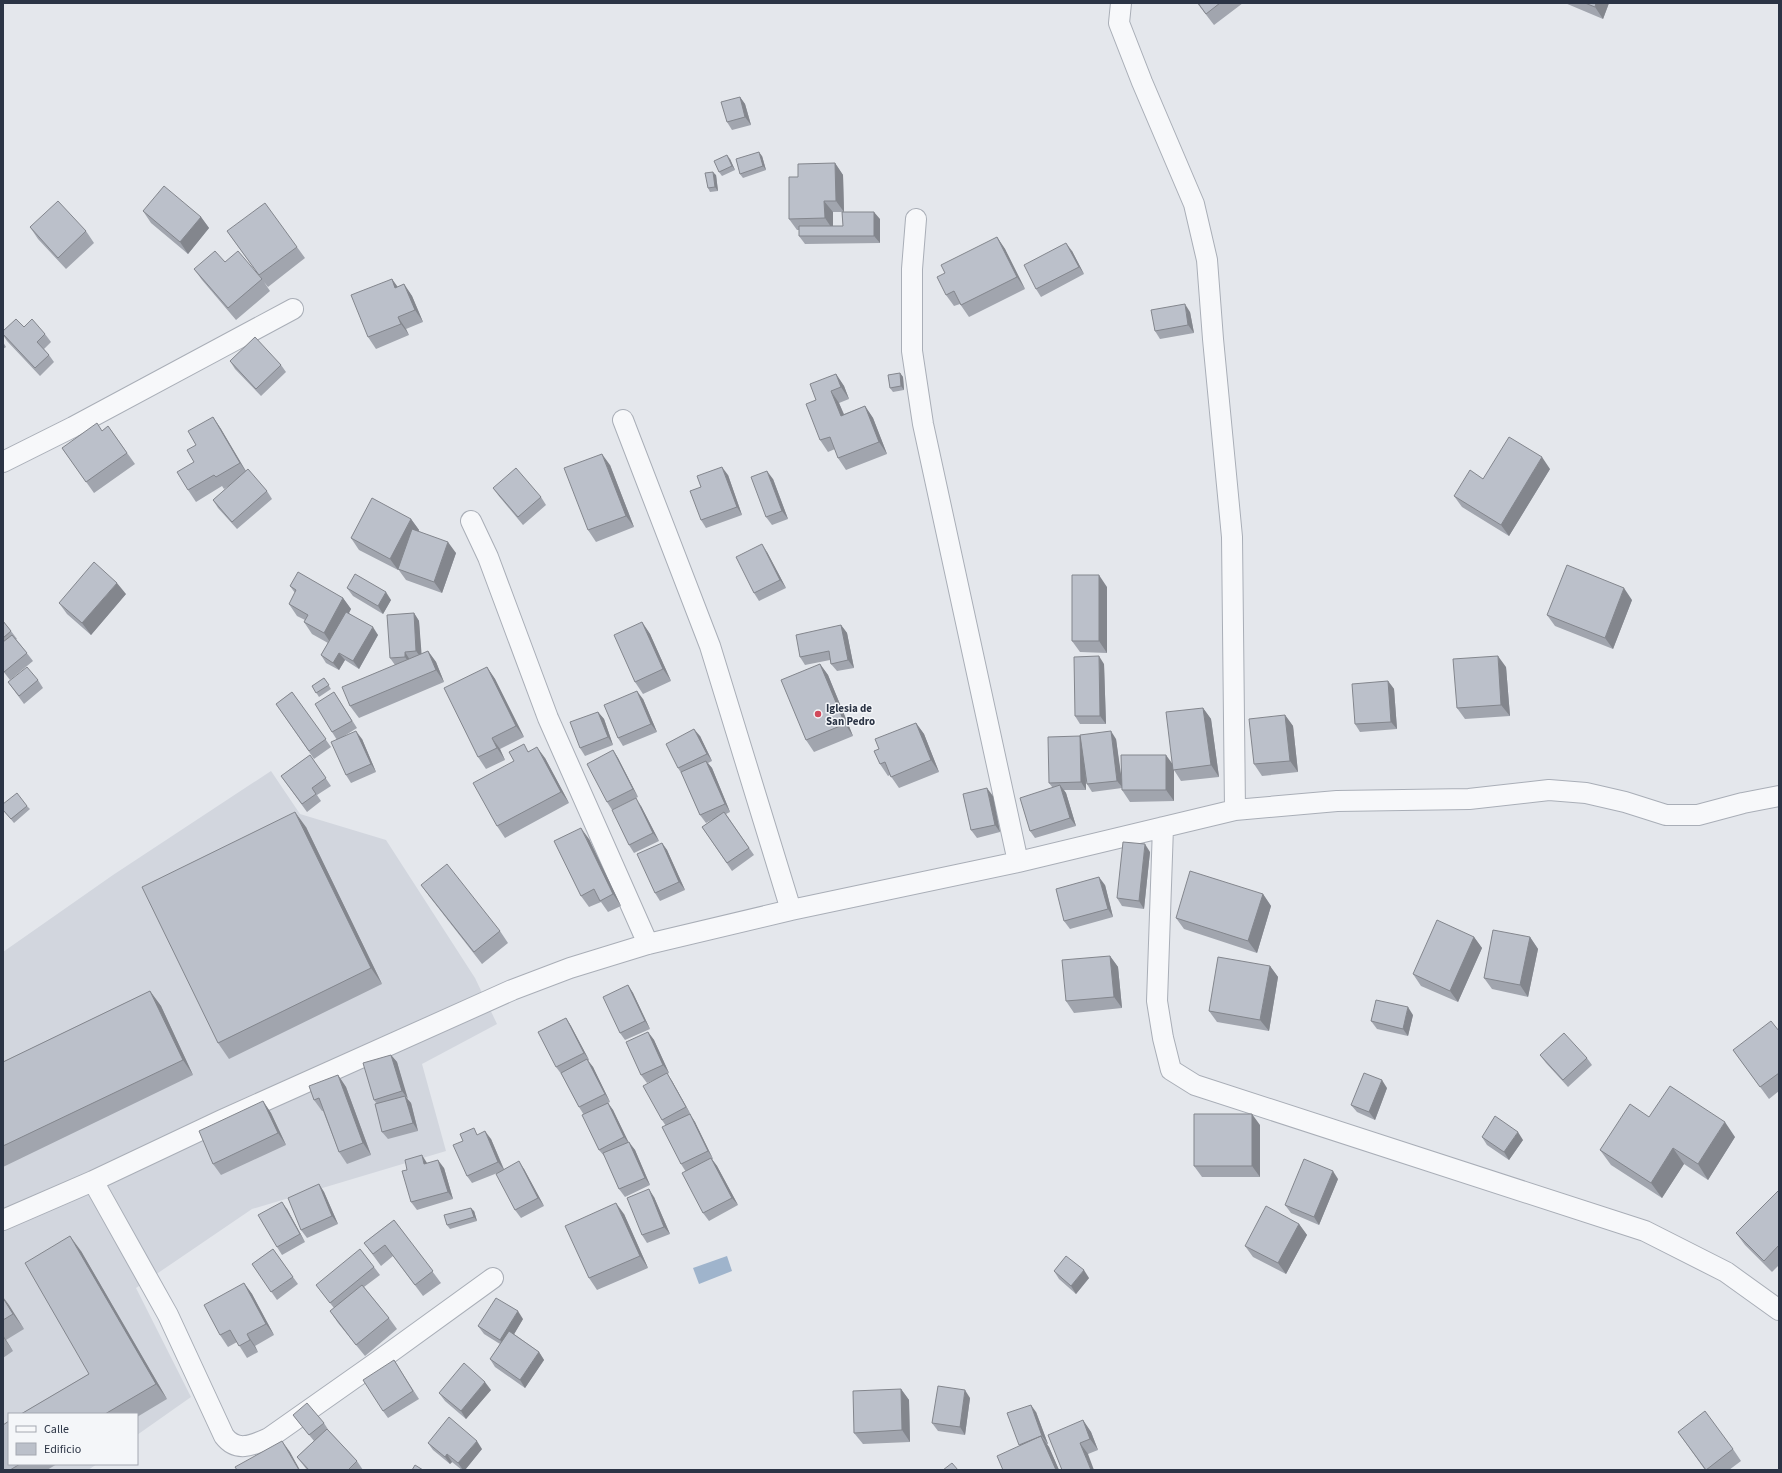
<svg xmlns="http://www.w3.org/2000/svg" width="1782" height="1473" font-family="'Source Sans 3',sans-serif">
<rect width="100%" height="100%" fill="#e4e7ec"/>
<path fill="#d2d6de" d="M271 771 300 814 386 840 475 978 497 1024 422 1064 446 1151 252 1209 136 1288 191 1397 137 1435V1414H9V1464H97L88 1470H3V952L113 875Z"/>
<path fill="#9fb4cc" d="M727 1256 732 1271 699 1284 693 1268Z"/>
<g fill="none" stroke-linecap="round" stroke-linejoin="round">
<g stroke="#a9aeb7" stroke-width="22">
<path id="street" d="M1121 3 1119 23 1142 82 1194 204 1207 260 1213 339 1232 537 1235 810
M916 219 912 269V351L923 424 1018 862
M623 420 710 646 791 910
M3 462 73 427 293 309
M471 521 488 557 548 718 648 944
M1163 827 1157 1001 1163 1038 1171 1070 1195 1085 1645 1231 1726 1272 1779 1310
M93 1181 168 1315 224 1436C237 1453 253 1445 269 1438L377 1362 493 1278
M3 1220 93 1181 222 1120 512 990 570 968 648 944 791 910 1018 862 1235 810 1337 801 1469 799 1549 790 1586 793 1625 802 1666 815H1698L1743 803 1779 796"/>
</g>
<use href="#street" stroke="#f7f8fa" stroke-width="20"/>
</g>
<path fill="#a1a5ae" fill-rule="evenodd" d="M1197 3H1243L1214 25Z
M1565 3H1609L1603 19Z
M740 97 745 104 751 125 732 130 727 122Z
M762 156 766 170 743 178 740 174Z
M730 159 735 170 722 176 719 172Z
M835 163 843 175 844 212 880 219V243L805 244 799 236V230H797L789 219 798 177ZM833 212H842L843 226H833Z
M716 175 718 191 710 192 708 188Z
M143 211 201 217 209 228 188 254 151 223Z
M30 227 86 231 94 243 66 269 38 239Z
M227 231 297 247 305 258 268 287 264 282 270 291 236 320 202 280 194 269 225 262 261 278Z
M997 237 1005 249 1025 289 969 317 960 304 954 306 946 295 945 273Z
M1072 251 1084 274 1041 297 1036 289Z
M392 279 397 287 404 284 412 296 423 322 406 329 409 335 376 349 368 337Z
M1190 312 1194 333 1160 339 1155 331Z
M24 327 45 334 51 342 44 349 49 355 54 362 40 376 7 341 3 335V331Z
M3 342 6 347 3 349Z
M230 361 281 365 286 372 261 396 235 369Z
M900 373 903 377 904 390 893 392 890 388Z
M836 374 844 386 849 399 839 403 844 414 865 406 873 418 887 454 846 470 838 458 835 449 828 452 820 440 816 400Z
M213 417 221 429 246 471 267 491 272 499 237 529 218 508 213 500 229 486 224 489 222 486 196 502 188 490 194 462 196 445Z
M108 426 135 464 94 493 62 448 102 431Z
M610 465 634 527 596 542 588 530Z
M1550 469 1509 536 1462 507 1454 496 1483 479Z
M728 475 742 515 706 528 701 520V487Z
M773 479 788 519 772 525 766 517Z
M493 488 541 497 546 505 523 525 498 495Z
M411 519 419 530V531L456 553 442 593 406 580 398 569V570L359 550 351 538Z
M767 552 786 588 759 601 754 593Z
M290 586 343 598 351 609 349 613 378 635 359 669 345 660 339 670 326 663 321 655 328 643 312 634 304 622 305 620 297 616 289 604 295 593Z
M1107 587V653L1080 652 1072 641Z
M347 588 391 600 383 614 353 596Z
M126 594 91 635 67 614 59 603Z
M1632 600 1613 649 1555 626 1547 615Z
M414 613 419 621 421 654 428 651 436 662 444 682 359 718 350 706 395 665 390 658Z
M3 621 11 631 17 639H16L33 661 10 680 3 671Z
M642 622 650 634 671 681 643 694 635 682Z
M841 625 847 633 854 668 837 671 831 664 830 660 805 665 800 657Z
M820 664 828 675 853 736 814 752 806 740Z
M1104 664 1106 724H1080L1075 716Z
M487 667 495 679 524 737 500 749 505 760 486 769 478 757Z
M1506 667 1510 716 1465 719 1457 708Z
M324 678 331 689 319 697 312 686Z
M38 680 43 688 24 704 8 682Z
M1388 681 1394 689 1397 729 1360 732 1355 724Z
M292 692 331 747 314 759 276 704Z
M334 692 357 728 341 738 362 739 376 772 351 783 346 775 337 740 332 732Z
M643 699 657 732 623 746 618 738Z
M1203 708 1211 719 1219 777 1181 781 1174 770V801L1130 802 1122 790V788L1092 792 1087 784 1086 780V790H1064L1066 793 1076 826 1035 838 1030 831 1053 788 1049 783 1080 736 1081 738 1116 739 1121 779 1173 765Z
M598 712 604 719 613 745 585 756 580 748Z
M1285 715 1293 726 1298 772 1262 776 1254 764Z
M916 723 924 734 939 772 899 788 890 775 888 776 880 764 879 749Z
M700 736 712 761 708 763 712 768 730 812 726 814 754 855 732 871 702 827 713 819 706 823 700 815 683 776 678 768Z
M613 750 618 758 638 797 612 810 607 802Z
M529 751 545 758 569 803 505 838 497 826 514 761Z
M310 755 331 786 317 795 321 801 307 812 281 776Z
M993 796 1000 832 977 838 971 830Z
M3 804 27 806 30 809 14 823 3 810Z
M641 806 659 841 634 853 629 845Z
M306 827 382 984 229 1059 218 1043Z
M589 839 621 906 608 912 601 902 589 907 581 896Z
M662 843 667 850 685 890 660 901 655 893Z
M1150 852 1144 909 1122 906 1117 898Z
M421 885 500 931 508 943 482 964 429 896Z
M1105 885 1113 917 1070 929 1064 921Z
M1263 894 1271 906 1257 953 1184 929 1176 918Z
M1474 937 1482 948 1458 1002 1421 986 1413 974Z
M1530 937 1538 949 1528 997 1492 989 1484 978Z
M1110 956 1118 967 1122 1008 1074 1013 1066 1001Z
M1270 966 1278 977 1269 1031 1217 1022 1209 1011Z
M628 985 633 993 650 1029 625 1040 620 1033Z
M150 991 161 1006 193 1075 3 1167V1062Z
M1413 1015 1408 1036 1377 1029 1371 1021Z
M566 1018 571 1026 589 1060 588 1061 593 1067 610 1102 608 1103 613 1110 628 1142 635 1150 650 1185 625 1197 619 1189 605 1157 599 1150 584 1115 579 1107 562 1075 556 1067Z
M1779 1031V1091L1769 1099 1733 1050Z
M648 1032 654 1040 669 1073 667 1074 672 1081 691 1115H690L695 1122 713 1159H712L717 1166 738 1205 709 1221 703 1213 686 1172 681 1164 666 1126 662 1120 654 1080 647 1083 641 1075Z
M391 1055 397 1062 407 1099 411 1103 418 1131 388 1139 382 1132 377 1104 374 1100Z
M1540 1055 1587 1058 1592 1065 1568 1087 1546 1063Z
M338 1075 346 1087 371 1155 347 1164 339 1152 323 1111H322L314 1100Z
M1387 1088 1375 1120 1357 1112 1351 1105Z
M263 1101 271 1113 286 1145 221 1175 213 1164Z
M1649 1117 1735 1137 1708 1180 1684 1164 1662 1198 1611 1165 1600 1150Z
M1260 1125V1177H1202L1194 1166Z
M479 1134 491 1139 504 1169H524L544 1206 521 1218 515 1210 500 1172 472 1183 467 1176Z
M1482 1137 1523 1140 1509 1160 1487 1145Z
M427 1164 444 1168 453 1199 417 1210 411 1202Z
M1338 1179 1319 1225 1291 1213 1285 1205Z
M319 1184 324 1192 338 1224 307 1238 301 1230Z
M1779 1190V1265L1772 1272 1745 1245 1736 1233Z
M654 1197 670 1234 647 1243 642 1235Z
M287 1209 305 1242 282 1255 277 1247Z
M474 1211 477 1221 450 1229 447 1225Z
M624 1214 648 1268 597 1290 589 1278Z
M394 1220 441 1283 423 1296 393 1256 381 1266 364 1243Z
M1299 1224 1307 1235 1286 1274 1253 1257 1245 1246Z
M273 1249 298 1284 277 1300 252 1264Z
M81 1251 167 1399 137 1417V1414H21L89 1374Z
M374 1267 380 1275 364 1287 389 1318 397 1329 365 1356 338 1323 330 1311 334 1308 316 1285Z
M1054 1271 1089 1278 1076 1294 1059 1279Z
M244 1283 252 1294 274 1335 255 1346 258 1352 247 1358 237 1342 228 1347 220 1335Z
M3 1297 24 1329 6 1340 13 1351 3 1358Z
M523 1319 514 1334 539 1352 544 1360 525 1388 495 1367 490 1359 500 1344 484 1334 478 1326Z
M394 1360 419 1399 388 1418 383 1411Z
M901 1389 909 1400 910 1442 863 1444 854 1433Z
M491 1390 466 1419 445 1401 439 1393Z
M970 1398 965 1435 938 1431 932 1423Z
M1036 1412 1048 1444H1047L1049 1447 1059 1470H1003L1019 1446Z
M293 1415 324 1423 329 1431 357 1461 363 1470H307L297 1457 314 1441Z
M1083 1420 1091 1432 1098 1450 1088 1454 1062 1470Z
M1678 1432 1733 1449 1741 1461 1729 1470H1705Z
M428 1443 482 1449 465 1470H462L452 1462 450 1464 433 1450Z
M9 1464H57L47 1470H3Z"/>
<path fill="#83868d" d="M1596 3H1609L1603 19 1595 7Z
M740 97 745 104 751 125 745 117Z
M759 152 762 156 766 170 763 166Z
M727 155 730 159 735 170 732 166Z
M835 163 843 175 844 212 836 201Z
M713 172 716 175 718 191 715 187Z
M824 201 833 212V230L825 218Z
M874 212 880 219V243L874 236Z
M201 217 209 228 188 254 180 242Z
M997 237 1005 249 1025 289 1017 277Z
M1066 243 1072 251 1084 274 1079 267Z
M392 279 400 290 395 288Z
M404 284 412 296 423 322 415 310Z
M1185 304 1190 312 1194 333 1188 325Z
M398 317 406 329 409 335 401 324Z
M900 373 903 377 904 390 901 386Z
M836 374 844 386 849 399 841 387Z
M831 391 839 403 849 427 841 416Z
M865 406 873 418 887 454 879 442Z
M213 417 221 429 248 475 240 463Z
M602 454 610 465 634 527 626 516Z
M1542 457 1550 469 1509 536 1501 525Z
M722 467 728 475 742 515 737 507Z
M767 471 773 479 788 519 782 511Z
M411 519 419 530 398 570 390 559Z
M448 542 456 553 442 593 434 582Z
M762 544 767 552 786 588 780 580Z
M1099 575 1107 587V653L1099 641Z
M117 583 126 594 91 635 82 623Z
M1624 588 1632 600 1613 649 1605 638Z
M386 592 391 600 383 614 378 606Z
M343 598 351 609 332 645 324 633Z
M414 613 419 621 422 659 416 651Z
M642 622 650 634 671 681 663 669Z
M841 625 847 633 854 668 848 660Z
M373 627 378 635 359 669 353 661Z
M428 651 436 662 444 682 436 670Z
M405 652 410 660V664L405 657Z
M339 653 345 660 339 670 333 663Z
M1099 656 1104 664 1106 724 1100 716Z
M1498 656 1506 667 1510 716 1501 705Z
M820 664 828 675 853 736 845 724Z
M487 667 495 679 524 737 516 726Z
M1388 681 1394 689 1397 729 1391 722Z
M637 691 643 699 657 732 651 724Z
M1203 708 1211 719 1219 777 1211 765Z
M598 712 604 719 613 745 608 737Z
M1285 715 1293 726 1298 772 1290 761Z
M916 723 924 734 939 772 931 760Z
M694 729 700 736 712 761 707 754Z
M356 731 362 739 376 772 371 764Z
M1111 731 1116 739 1123 788 1117 781Z
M1080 736 1085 744 1086 790 1081 782Z
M492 738 500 749 505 760 497 748Z
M537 747 545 758 569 803 561 792Z
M613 750 618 758 638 797 633 789Z
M1166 755 1174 766V801L1166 790Z
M706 761 712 768 730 812 725 804Z
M1060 785 1066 793 1076 826 1070 818Z
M987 788 993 796 1000 832 995 825Z
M636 798 641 806 659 841 653 833Z
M295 812 306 827 382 984 371 968Z
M581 828 589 839 621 906 613 894Z
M662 843 667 850 685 890 679 882Z
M1145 844 1150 852 1144 909 1139 901Z
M1099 877 1105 885 1113 917 1108 909Z
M1263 894 1271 906 1257 953 1248 941Z
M1474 937 1482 948 1458 1002 1450 991Z
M1530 937 1538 949 1528 997 1520 985Z
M1110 956 1118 967 1122 1008 1114 997Z
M1270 966 1278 977 1269 1031 1260 1020Z
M628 985 633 993 650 1029 645 1021Z
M150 991 161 1006 193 1075 183 1060Z
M1408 1007 1413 1015 1408 1036 1403 1029Z
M566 1018 571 1026 589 1060 584 1053Z
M648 1032 654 1040 669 1073 663 1065Z
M391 1055 397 1062 408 1099 402 1091Z
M587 1059 593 1067 610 1102 605 1094Z
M667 1073 672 1081 691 1115 686 1107Z
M338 1075 346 1087 371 1155 363 1143Z
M1382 1080 1387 1088 1375 1120 1369 1112Z
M405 1096 411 1103 418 1131 413 1123Z
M263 1101 271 1113 286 1145 278 1133Z
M608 1103 613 1110 630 1145 624 1137Z
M690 1114 695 1122 713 1159 708 1151Z
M1252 1114 1260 1125V1177L1252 1166Z
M1725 1122 1735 1137 1708 1180 1698 1164Z
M485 1131 491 1139 504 1170 498 1162Z
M1518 1132 1523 1140 1509 1160 1504 1152Z
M629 1142 635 1150 650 1185 645 1178Z
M1673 1148 1684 1164 1662 1198 1651 1183Z
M422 1155 427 1163 430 1172 424 1164Z
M711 1158 717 1166 738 1205 732 1198Z
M438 1160 444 1168 453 1199 448 1192Z
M519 1161 524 1169 544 1206 538 1198Z
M1333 1171 1338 1179 1319 1225 1314 1217Z
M319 1184 324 1192 338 1224 332 1216Z
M649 1189 654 1197 670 1234 664 1227Z
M282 1202 287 1209 305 1242 300 1234Z
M616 1203 624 1214 648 1268 640 1256Z
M471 1208 474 1211 477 1221 474 1217Z
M1299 1224 1307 1235 1286 1274 1278 1263Z
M70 1236 81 1251 167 1399 156 1384Z
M1084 1270 1089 1278 1076 1294 1071 1286Z
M244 1283 252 1294 274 1335 266 1324Z
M3 1297 9 1305 24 1329 13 1314Z
M518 1311 523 1319 506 1348 500 1340Z
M247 1334 255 1346 258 1352 250 1340Z
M3 1335 6 1340 13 1351 3 1337Z
M539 1352 544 1360 525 1388 520 1380Z
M485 1382 491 1390 466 1419 461 1411Z
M901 1389 909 1400 910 1442 902 1430Z
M965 1390 970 1398 965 1435 960 1427Z
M1031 1405 1036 1412 1048 1444 1042 1436Z
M1083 1420 1091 1432 1098 1450 1090 1439Z
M1041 1436 1049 1447 1059 1470H1056Z
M282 1441 290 1452 300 1470H299Z
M477 1441 482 1449 465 1470H463L458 1463Z
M1080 1443 1088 1454 1094 1470H1091Z
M447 1454 452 1462 450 1464 445 1457Z"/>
<path fill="#bbc0ca" stroke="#83868d" d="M1198 3H1220L1206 14Z
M1585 3H1596L1595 7Z
M740 97 745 117 727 122 721 102Z
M759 152 763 166 740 174 736 159Z
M727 155 732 166 719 172 714 161Z
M835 163 836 201H824L825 218 789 219V177H798V164Z
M713 172 715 187 708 188 705 173Z
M164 186 201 217 180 242 143 211Z
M58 201 86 231 58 258 30 227Z
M265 203 297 247 259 275 227 231Z
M842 212H874V236H799V226H843Z
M997 237 1017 277 961 305 954 291 946 295 937 277 945 273 941 265Z
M1066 243 1079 267 1036 289 1024 265Z
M215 251 225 262 238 251 262 279 228 308 194 269Z
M392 279 395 288 404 284 415 310 398 317 401 324 368 337 351 295Z
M1185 304 1188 325 1155 331 1151 310Z
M16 319 24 327 32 319 45 334 37 342 49 355 35 368 3 334V331Z
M255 337 281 365 256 389 230 361Z
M900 373 901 386 890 388 888 375Z
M836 374 841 387 831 391 841 416 865 406 879 442 838 458 830 437 820 440 806 404 816 400 810 384Z
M213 417 240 463 216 477 214 475 188 490 177 472 194 462 187 450 196 445 188 431Z
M97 423 102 431 108 426 127 453 86 482 62 448Z
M1509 437 1542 457 1501 525 1454 496 1470 470 1483 479Z
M602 454 626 516 588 530 564 468Z
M722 467 737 507 701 520 690 491 701 487 697 476Z
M516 468 541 497 518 517 493 488Z
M248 469 267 491 232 522 213 500Z
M767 471 782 511 766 517 751 477Z
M372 498 411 519 390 559 351 538Z
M412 529 448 542 434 582 398 569Z
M762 544 780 580 754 593 736 557Z
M94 562 117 583 82 623 59 603Z
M1567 565 1624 588 1605 638 1547 615Z
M298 572 343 598 324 633 304 622 308 615 289 604 296 590 290 586Z
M355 574 386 592 378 606 347 588Z
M1072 575H1099V641H1072Z
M346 612 373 627 353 661 339 653 333 663 321 655Z
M414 613 416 651 405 652V657L390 658 387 615Z
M3 621 11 631 3 638Z
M642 622 663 669 635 682 614 635Z
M841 625 848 660 831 664 829 651 800 657 796 635Z
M12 635 27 653 4 672 3 670V642Z
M428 651 436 670 350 706 342 687Z
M1099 656 1100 716H1075L1074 657Z
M1498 656 1501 705 1457 708 1453 659Z
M820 664 845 724 806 740 781 680Z
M27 667 38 680 19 696 8 682Z
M487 667 516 726 492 738 497 748 478 757 444 688Z
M324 678 329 685 316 693 312 686Z
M1388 681 1391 722 1355 724 1352 684Z
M637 691 651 724 618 738 604 705Z
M292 692 326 739 309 751 276 704Z
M334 692 352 721 332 732 315 704Z
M1203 708 1211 765 1173 770 1166 712Z
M598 712 608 737 580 748 570 722Z
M1285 715 1290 761 1254 764 1249 719Z
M916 723 931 760 891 777 885 762 880 764 874 751 879 749 875 739Z
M694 729 707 754 678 768 666 744Z
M356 731 371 764 346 775 331 742Z
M1111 731 1117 781 1087 784 1080 735Z
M1080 736 1081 782 1049 783 1048 737Z
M524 744 528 752 537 747 561 792 497 826 473 783 514 761 509 752Z
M613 750 633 789 607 802 587 764Z
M310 755 326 778 312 788 316 794 302 804 281 776Z
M1121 755H1166V790H1122Z
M706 761 725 804 700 815 681 772Z
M1060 785 1070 818 1030 831 1020 798Z
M987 788 995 825 971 830 963 794Z
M17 793 27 806 11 819 3 810V804Z
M636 798 653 833 629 845 612 810Z
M295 812 371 968 218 1043 142 887Z
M724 812 749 848 727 863 702 827Z
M581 828 613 894 600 901 594 889 581 896 554 841Z
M1123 842 1145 844 1139 901 1117 898Z
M662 843 679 882 655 893 637 854Z
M447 864 500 931 474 952 421 885Z
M1190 871 1263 894 1248 941 1176 918Z
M1099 877 1108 909 1064 921 1056 889Z
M1437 920 1474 937 1450 991 1413 974Z
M1493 930 1530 937 1520 985 1484 978Z
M1110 956 1114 997 1066 1001 1062 960Z
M1218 957 1270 966 1260 1020 1209 1011Z
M628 985 645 1021 620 1033 603 997Z
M150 991 183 1060 3 1146V1062Z
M1376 1000 1408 1007 1403 1029 1371 1021Z
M566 1018 584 1053 556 1067 538 1032Z
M1771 1021 1779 1031V1073L1760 1087 1733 1050Z
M648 1032 663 1065 641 1075 626 1042Z
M1564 1033 1587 1058 1563 1080 1540 1055Z
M391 1055 402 1091 374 1100 363 1063Z
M587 1059 605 1094 579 1107 561 1073Z
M667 1073 686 1107 662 1120 643 1086Z
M1364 1073 1382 1080 1369 1112 1351 1105Z
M338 1075 363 1143 339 1152 319 1098 314 1100 309 1086Z
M1670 1086 1725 1122 1698 1164 1673 1148 1651 1183 1600 1150 1630 1104 1649 1117Z
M405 1096 413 1123 382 1132 375 1104Z
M263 1101 278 1133 213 1164 199 1131Z
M608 1103 624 1137 599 1150 582 1115Z
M690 1114 708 1151 681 1164 662 1127Z
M1194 1114H1252V1166H1194Z
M1495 1116 1518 1132 1504 1152 1482 1137Z
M474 1128 477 1135 485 1131 498 1162 467 1176 453 1145 463 1141 460 1134Z
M629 1142 645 1178 619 1189 603 1153Z
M422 1155 424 1164 438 1160 448 1192 411 1202 402 1171 407 1170 405 1160Z
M711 1158 732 1198 703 1213 682 1173Z
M1304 1159 1333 1171 1314 1217 1285 1205Z
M519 1161 538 1198 515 1210 496 1174Z
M319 1184 332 1216 301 1230 288 1198Z
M649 1189 664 1227 642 1235 627 1198Z
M1779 1190V1245L1764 1261 1736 1233Z
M282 1202 300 1234 277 1247 258 1215Z
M616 1203 640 1256 589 1278 565 1226Z
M1266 1206 1299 1224 1278 1263 1245 1246Z
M471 1208 474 1217 447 1225 444 1215Z
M394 1220 433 1271 415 1285 385 1245 373 1254 364 1243Z
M70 1236 156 1384 105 1414H21L89 1374 25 1263Z
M273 1249 293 1277 271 1292 252 1264Z
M360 1249 374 1267 330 1303 316 1285Z
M1066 1256 1084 1270 1071 1286 1054 1271Z
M244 1283 266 1324 247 1334 250 1340 239 1346 230 1330 220 1335 204 1305Z
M362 1285 389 1318 356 1345 330 1311Z
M3 1298 13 1314 3 1320Z
M496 1298 518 1311 500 1340 478 1326Z
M509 1331 539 1352 520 1380 490 1359Z
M394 1360 413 1391 383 1411 363 1380Z
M464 1363 485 1382 461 1411 439 1393Z
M938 1386 965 1390 960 1427 932 1423Z
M901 1389 902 1430 854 1433 853 1391Z
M307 1403 324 1423 309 1435 293 1415Z
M1031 1405 1042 1436 1041 1437V1436L1019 1445 1007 1413Z
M1705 1411 1733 1449 1706 1470 1678 1432Z
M449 1417 477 1441 458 1463 447 1454 445 1457 428 1443Z
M1083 1420 1090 1439 1080 1443 1091 1470H1062L1048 1435Z
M9 1421V1464H20L10 1470H3V1425Z
M327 1429 357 1461 348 1470H309L297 1457Z
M1041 1436 1056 1470H1003L997 1456Z
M282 1441 299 1470H237L235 1467Z
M952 1463 958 1470H943Z
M415 1465 423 1470H412Z"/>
<circle fill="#d1495b" stroke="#f4f6f9" stroke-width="1.5" cx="818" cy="714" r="4"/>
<g text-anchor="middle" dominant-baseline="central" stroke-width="3" stroke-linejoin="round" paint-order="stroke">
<g font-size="11" font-weight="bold" fill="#2b3445" stroke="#f4f6f9" text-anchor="start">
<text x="826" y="708">Iglesia de<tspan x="826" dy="13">San Pedro</tspan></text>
</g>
</g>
<rect width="1782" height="1473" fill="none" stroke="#2b3445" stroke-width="8"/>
<rect x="8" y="1413" width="130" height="52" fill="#f4f6f9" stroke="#a4a8b1"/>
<rect x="16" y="1426" width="20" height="6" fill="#f7f8fa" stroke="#a4a8b1"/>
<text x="44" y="1433" font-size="12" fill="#2b3445">Calle</text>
<rect x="16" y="1443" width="20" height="12" fill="#bbc0ca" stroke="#a4a8b1"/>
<text x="44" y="1453" font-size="12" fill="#2b3445">Edificio</text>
</svg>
